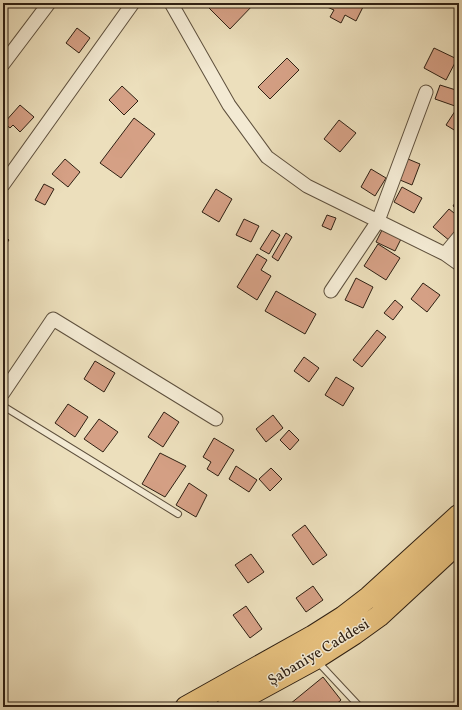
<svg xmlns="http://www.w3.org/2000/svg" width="462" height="710" font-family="Vollkorn,serif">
<rect width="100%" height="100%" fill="#ecdfbc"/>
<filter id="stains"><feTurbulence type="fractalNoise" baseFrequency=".005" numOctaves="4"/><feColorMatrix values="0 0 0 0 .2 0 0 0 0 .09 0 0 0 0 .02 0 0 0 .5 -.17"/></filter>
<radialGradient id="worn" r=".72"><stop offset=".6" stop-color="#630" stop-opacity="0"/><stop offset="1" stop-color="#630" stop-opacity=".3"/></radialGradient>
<path fill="#d5a085" stroke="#2f2013" d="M208 3H255L230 29 206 5Z
M329 3H365L356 21 345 15 341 23 330 17 334 10 327 7Z
M77 28 90 38 79 53 66 43Z
M434 48 457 59 446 80 424 68Z
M287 58 299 70 270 99 258 87Z
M440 85 459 91 455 106 435 99Z
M122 86 138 101 124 115 109 100Z
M20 105 34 117 20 132 13 125 10 128 4 123Z
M459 105V133L446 125Z
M134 118 155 134 121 178 100 163Z
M339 120 356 133 340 152 324 139Z
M65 159 80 172 68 187 52 174Z
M408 159 420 164 412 185 400 180Z
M371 169 386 178 375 196 361 187Z
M44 184 54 189 45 205 35 200Z
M402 187 422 198 414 213 394 202Z
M216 189 232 199 219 222 202 212Z
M459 197V210L453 206Z
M449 209 459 217V229L450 241 433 227Z
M327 215 336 218 331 230 322 226Z
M244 219 259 226 251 242 236 235Z
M383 228 402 237 395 251 376 242Z
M272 230 280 235 269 254 260 249Z
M286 233 292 237 278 261 272 257Z
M3 234 9 240 3 248Z
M378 244 400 258 386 280 364 266Z
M257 254 267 260 261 270 271 276 257 300 237 287Z
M356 278 373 287 363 308 345 300Z
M423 283 440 295 427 312 411 299Z
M276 291 316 314 305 334 265 311Z
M395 300 403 307 393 320 384 313Z
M377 330 386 337 362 367 353 360Z
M304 357 319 368 309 382 294 371Z
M95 361 115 373 104 392 84 379Z
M336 377 354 388 343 406 325 395Z
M68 404 88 417 75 437 55 423Z
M164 412 179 422 163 447 148 437Z
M273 415 283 428 266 442 256 429Z
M99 419 118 432 103 452 84 439Z
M289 430 299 440 290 450 280 440Z
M214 438 234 450 218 476 207 469 211 462 203 457Z
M160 453 186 466 165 497 142 484Z
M236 466 257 480 249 492 229 479Z
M271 468 282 479 270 491 259 479Z
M189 483 207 495 196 517 176 505Z
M305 525 327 555 313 565 292 535Z
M251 554 264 572 248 583 235 565Z
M313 586 323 600 306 612 296 598Z
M246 606 262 629 250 638 233 615Z
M323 677 341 700 333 707H292L290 704Z"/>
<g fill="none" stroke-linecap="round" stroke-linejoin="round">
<g stroke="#5e503d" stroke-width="8">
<path id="service" d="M3 406 178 514
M317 661 360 707"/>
</g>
<g stroke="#5e503d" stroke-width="15">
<path id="minor" d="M171 3 229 105 267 157 307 186 445 254 459 264
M3 64 49 3
M3 185 133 3
M445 254 459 237
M331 291 378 221 426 92
M3 393 53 319 216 419"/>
</g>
<g stroke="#2f2013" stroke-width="23">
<path id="trunk" d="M186 707 313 636 343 617 369 597 459 515
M227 707 315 659 354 634 379 616 459 542"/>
</g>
<use href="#service" stroke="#f3ead3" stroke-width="6"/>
<use href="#minor" stroke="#f3ead3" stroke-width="13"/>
<use href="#trunk" stroke="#e6c07e" stroke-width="21"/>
</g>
<g text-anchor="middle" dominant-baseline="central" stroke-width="3" stroke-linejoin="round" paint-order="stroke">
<g font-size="15" fill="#2f2013" stroke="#f3ead3">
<text transform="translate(319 653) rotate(-31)">Şabaniye Caddesi</text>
</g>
</g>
<rect width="462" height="710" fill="none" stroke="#ecdfbc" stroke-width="16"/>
<rect x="4" y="4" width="454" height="702" fill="none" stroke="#2f2013" stroke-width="2"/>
<rect x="8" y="8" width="446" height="694" fill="none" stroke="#2f2013"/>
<rect width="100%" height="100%" filter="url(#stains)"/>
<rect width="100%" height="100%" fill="url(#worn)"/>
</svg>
